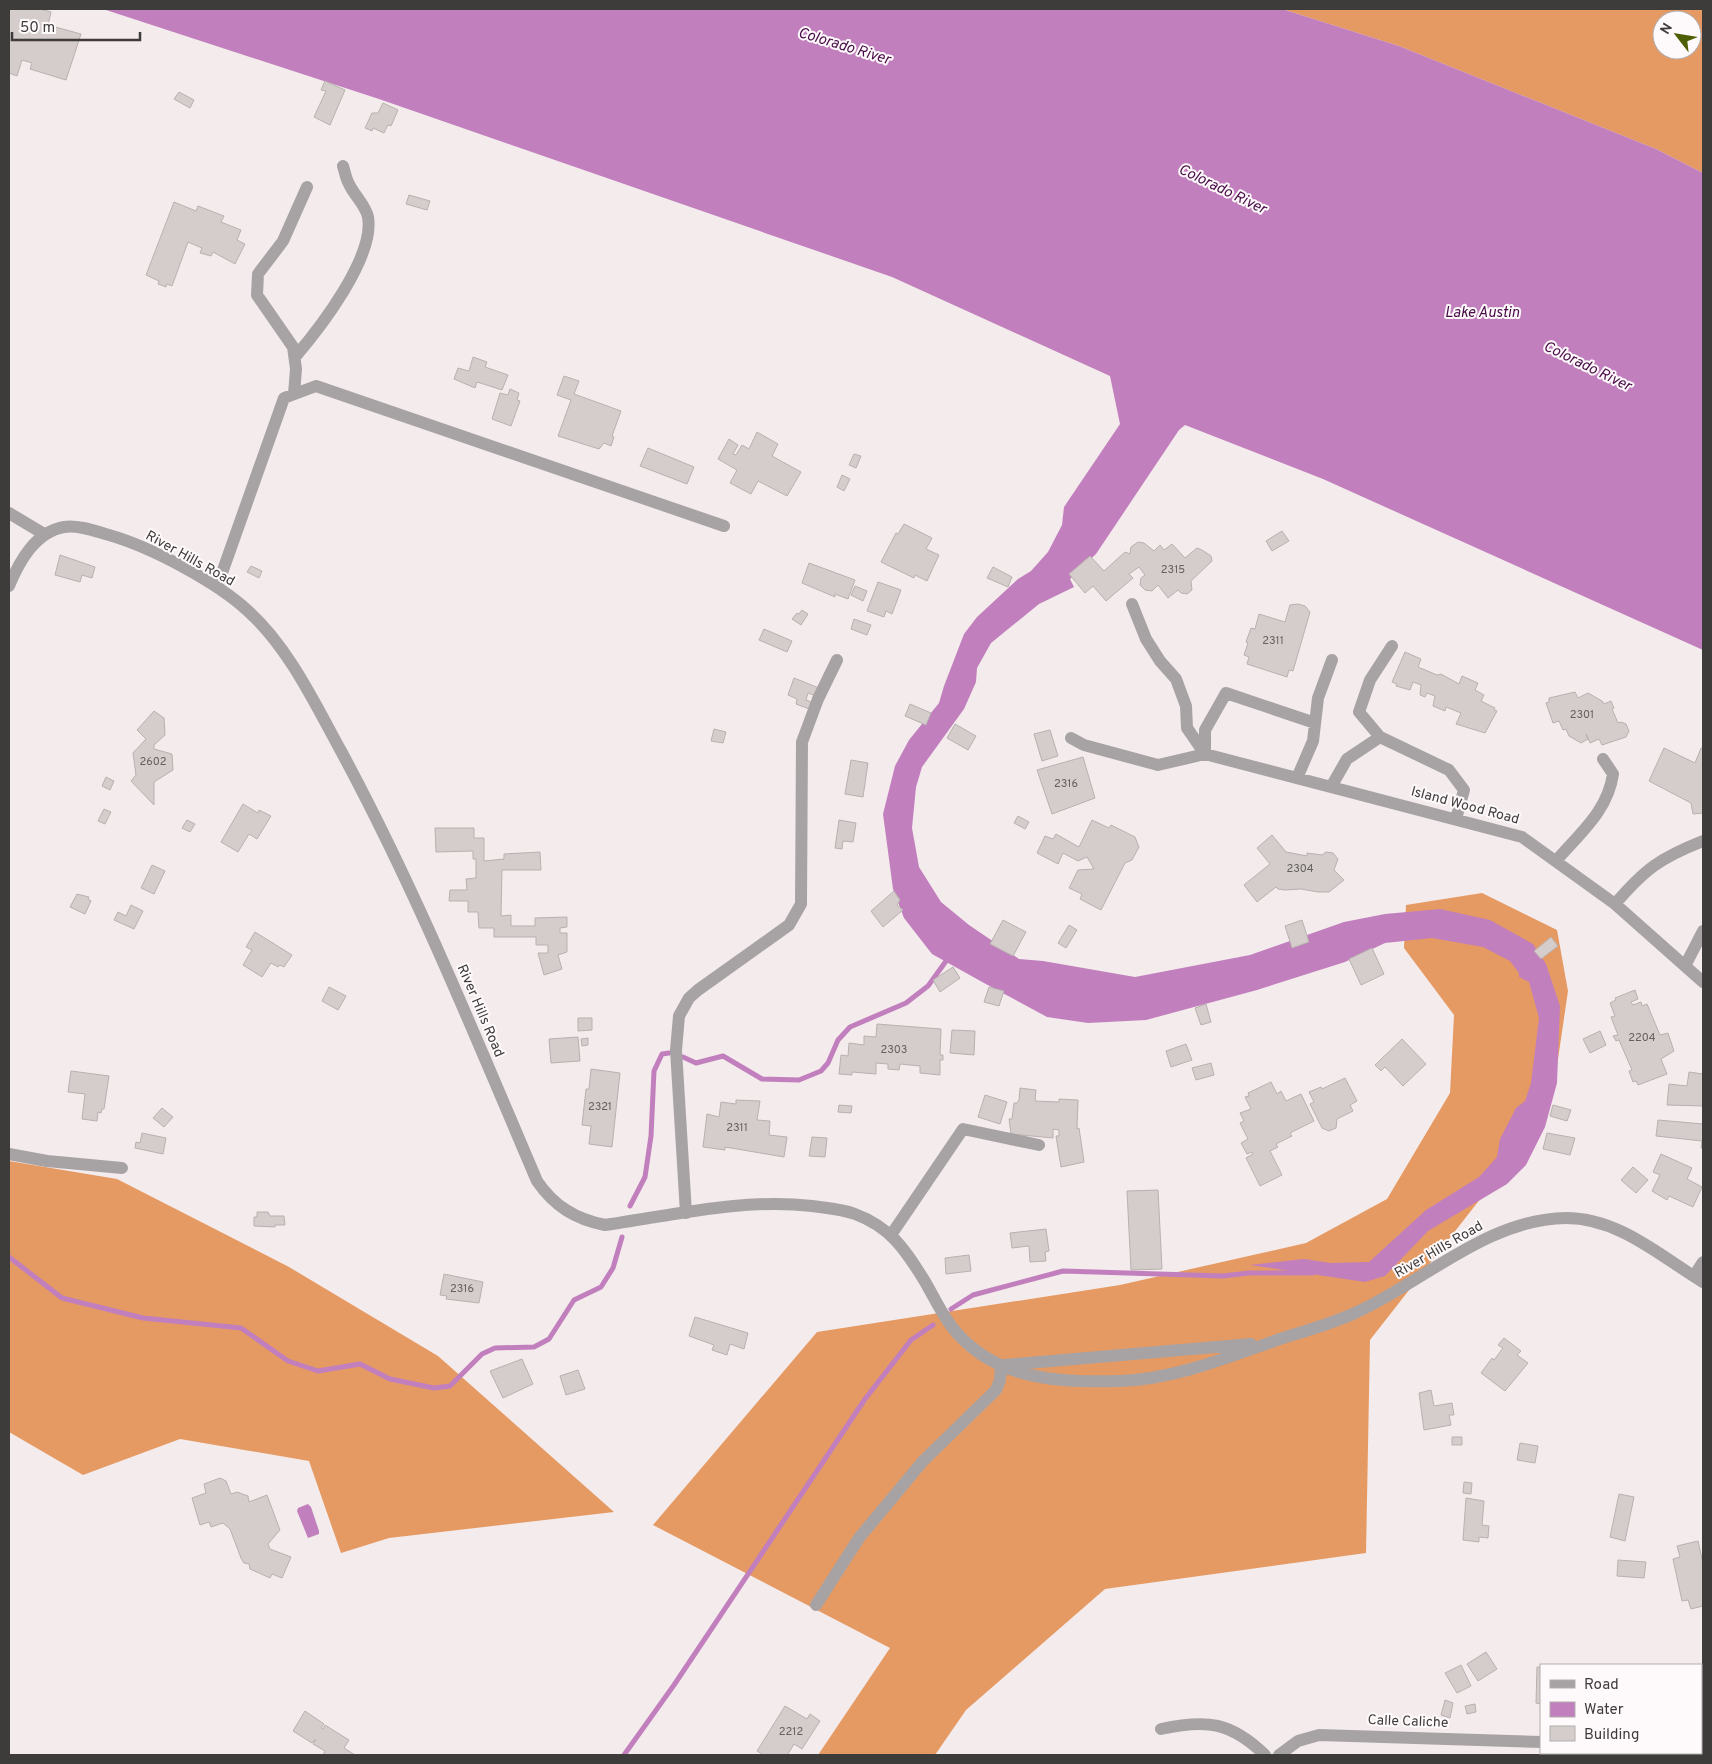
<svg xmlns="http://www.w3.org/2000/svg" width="1712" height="1764" font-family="Overpass,sans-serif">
<rect width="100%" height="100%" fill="#f4ebec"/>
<path fill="#e69a63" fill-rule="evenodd" d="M1282 9H1703V173L1656 149 1399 46ZM1662 20H1692V50H1662Z
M1482 893 1557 930 1568 991 1557 1066 1506 1166 1370 1340 1366 1553 1105 1589 966 1710 935 1755H818L890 1648 653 1525 817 1332 1120 1285 1306 1243 1387 1199 1450 1093 1454 1015 1404 948 1406 905Z
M9 1161 117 1179 289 1267 438 1356 614 1512 389 1538 341 1553 309 1461 180 1439 83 1475 9 1432Z"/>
<path fill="#c17fbd" d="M103 9H1282L1399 46 1656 149 1703 173V650L1323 479 1185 425 1179 430 1096 554 1070 579 1074 587 1039 604 991 643 977 668 976 682 964 709 922 767 916 787 912 828 919 867 941 902 969 925 1019 959 1043 961 1135 977 1250 955 1344 922 1385 914 1440 909 1490 920 1533 944 1546 964 1560 1006 1557 1083 1545 1127 1526 1165 1507 1184 1428 1231 1385 1276 1365 1282 1250 1265 1304 1259 1331 1263 1369 1262 1426 1210 1479 1177 1497 1157 1500 1139 1516 1108 1525 1101 1531 1083 1539 1018 1529 982 1519 977V973L1510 961 1483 947 1432 938 1385 943 1345 962 1257 990 1146 1020 1088 1023 1047 1017 984 983 932 954 904 918 893 889 883 814 895 766 909 740 939 703 944 686 964 634 977 617 1018 579 1031 571 1048 552 1062 525 1064 507 1120 424 1110 376 892 277 379 99Z
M308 1504 311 1507 319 1531V1534L308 1538 297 1511 298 1508Z"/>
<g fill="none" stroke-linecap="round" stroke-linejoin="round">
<path stroke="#c17fbd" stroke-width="5" d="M683 1057 696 1063 723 1056 762 1079 799 1080 821 1071 828 1063 838 1040 850 1027 906 1003 928 986 949 957
M630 1206 645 1177 651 1136 654 1071 662 1054 669 1053
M9 1257 62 1298 143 1318 241 1328 288 1361 318 1371 360 1364 390 1379 434 1388 450 1386 482 1354 495 1348 534 1347 549 1339 574 1300 601 1287 613 1268 622 1237
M951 1309 973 1295 1063 1271 1223 1276 1249 1273H1313
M624 1755 674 1685 865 1399 911 1340 933 1325"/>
</g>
<path fill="#d5cdcb" stroke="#b9b1af" d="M9 9H40L51 12 48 25 81 34 66 80 30 69 32 63 22 60 17 76 9 73Z
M325 81 345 90 330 125 314 117 326 91 321 90Z
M179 92 194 100 190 108 174 99Z
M383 103 398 110 391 126 388 125 384 133 373 128 372 131 365 128 372 113H378Z
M409 195 430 201 427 210 406 204Z
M174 202 196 211 198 206 224 216 221 222 241 230 237 240 245 244 235 264 213 252 211 256 200 253 202 248 188 242 172 286 167 284 166 287 158 284 159 281 146 275Z
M473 357 487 362 485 367 508 375 502 390 477 382 475 388 454 379 458 368 469 371Z
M564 376 579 381 574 394 621 411 612 436 614 437 611 446 604 443 599 449 558 436 571 400 557 395Z
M510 389 519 393 517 400 520 401 511 426 492 419 500 393 508 395Z
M757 432 778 444 772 456 801 472 787 496 758 481 751 494 730 483 737 470 718 459 729 439 738 445 733 454 736 455 742 445 749 449Z
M648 448 694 467 687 484 640 466Z
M854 454 861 456 856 468 849 465Z
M842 475 850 479 844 491 837 487Z
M904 524 932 538 926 549 939 555 927 581 915 575 914 578 881 562 896 533 898 534Z
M1282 531 1289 541 1272 551 1266 541Z
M1138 542 1144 543 1154 551 1160 545 1164 550 1172 544 1185 558 1197 548 1202 550 1211 556 1212 561 1191 581 1192 590 1187 594 1181 593 1178 590 1168 598 1158 585 1152 591 1145 590 1140 585 1141 578 1145 575 1139 567 1129 574 1133 578 1106 601 1093 586 1085 593 1069 574 1090 556 1104 571 1125 552 1130 554 1131 547Z
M60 555 95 567 92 578 82 575 80 582 55 575Z
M809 563 855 580 848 599 835 594V597L802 583Z
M251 566 262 571 259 578 247 572Z
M993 567 1012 577 1008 587 987 578Z
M878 582 901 590 892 614 886 611 884 617 867 611Z
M855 586 867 591 863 601 851 595Z
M1298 604 1305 606 1310 612 1293 671 1289 670 1287 677 1247 664 1249 657 1244 655 1248 643 1246 642 1251 628 1255 629 1259 614 1285 622 1290 605Z
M802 610 808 614 801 625 792 619 797 613 799 614Z
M854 619 871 625 867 635 851 629Z
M764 629 792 641 787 652 759 640Z
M1405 652 1421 659 1418 667 1437 675 1441 674 1459 684 1462 676 1478 683 1475 690 1484 695 1481 701 1495 708 1494 710 1497 711 1485 733 1456 724 1461 713 1446 707 1445 711 1433 706 1435 696 1427 693 1425 697 1420 695 1421 685 1413 682 1410 690 1396 686 1397 684 1392 682Z
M794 678 819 688 816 696 808 693 806 700 814 703 812 710 796 704 797 699 788 695Z
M1575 692 1578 698 1588 693 1602 701 1604 704 1611 701 1614 708 1612 709 1618 723 1621 722 1626 724 1629 731 1626 737 1602 745 1599 739 1590 743 1586 734 1588 739 1581 743 1569 736 1566 729 1563 730 1559 721 1553 723 1546 703 1549 702V698Z
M910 704 931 713 926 725 905 716Z
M154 711 164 718 165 735 154 745V749L172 754 173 770 154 782V805L131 781 136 775 133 753 146 739 137 730Z
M955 724 976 736 968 750 947 738Z
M714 729 726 732 723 743 711 741Z
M1050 730 1058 756 1042 761 1034 734Z
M1664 748 1695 763 1701 748 1703 749V813L1693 814 1691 803 1649 781Z
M1083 757 1095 798 1052 814 1037 770Z
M851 760 868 763 863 797 845 794Z
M106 777 114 781 110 790 102 786Z
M243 804 258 813 259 810 271 816 257 839 249 834 238 852 221 842Z
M104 809 111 812 105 824 98 821Z
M1018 816 1029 822 1025 829 1014 823Z
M187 820 195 824 190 832 182 828Z
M839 820 856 823 853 842 843 841 842 849 835 848Z
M1092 820 1109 828 1111 825 1135 837 1139 847 1132 860 1125 863 1101 910 1080 899 1082 894 1069 888 1078 870 1094 869 1087 857 1078 861 1063 853 1058 864 1037 853 1045 836 1053 839 1056 834 1079 847Z
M435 828H474V838H484V861L504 859V854L540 852 541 870H502L501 916 511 915V926H535V918L567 917V927L560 928V933H567V952L558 955 562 969 544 975 538 953H548V945H536V937H494V928H479L478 912H468V901H449L450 890H467L466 879 476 878V859H473V851L436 852Z
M1272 835 1286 852 1307 856V853L1322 855 1326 852 1333 853 1338 859 1334 870 1344 880 1329 892H1318L1301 889 1285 890 1278 889 1276 887 1257 902 1244 885 1270 864 1257 848Z
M152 865 165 871 154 894 141 888Z
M894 891 900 900 897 905 903 910 883 927 871 911Z
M77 894 89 897 88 899 91 901 85 914 70 907Z
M131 905 143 911 134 929 114 920 118 912 126 916Z
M1003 920 1026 932 1013 956 990 944Z
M1302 920 1309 942 1292 948 1285 926Z
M1069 925 1077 930 1066 948 1058 943Z
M255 932 292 955 284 967 280 965 278 967 271 963 262 977 243 965 252 950 246 947Z
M1551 937 1558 946 1541 959 1534 951Z
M1372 948 1384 974 1361 985 1349 959Z
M953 967 960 978 940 992 933 980Z
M329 987 346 996 338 1010 322 1001Z
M989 987 1004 991 999 1006 984 1002Z
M1635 990 1638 999 1631 1002 1633 1005 1641 1002 1642 1006 1647 1004 1660 1035 1668 1033 1674 1051 1661 1059 1667 1074 1638 1085 1636 1081 1633 1082 1629 1071 1632 1070 1619 1040 1616 1041 1613 1036 1618 1035 1611 1017 1615 1016 1610 1003 1616 1000 1615 998Z
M1206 1004 1211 1022 1201 1025 1195 1008Z
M578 1018H592V1030L578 1031Z
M877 1024 941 1029 940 1055H943V1060H940V1075L920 1073V1066L900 1064 899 1070 888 1069V1064L876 1063V1074L852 1072V1075L839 1074 841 1055 848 1056 849 1043 864 1045V1036L876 1037Z
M952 1030 975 1031 974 1055 950 1053Z
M1600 1031 1606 1045 1590 1053 1583 1039Z
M578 1037 580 1061 551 1063 549 1039Z
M588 1038V1045L582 1046 581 1039Z
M1402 1039 1426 1064 1403 1086 1385 1067 1381 1071 1375 1065Z
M1186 1044 1192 1060 1171 1067 1166 1051Z
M1211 1063 1214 1075 1196 1080 1192 1068Z
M591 1069 620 1073 612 1147 589 1144 591 1126 582 1125 586 1089H589Z
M71 1071 109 1076 104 1109H102L101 1113 98 1112 97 1121 82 1119 85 1094 68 1092Z
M1689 1072 1703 1074V1106L1667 1105 1669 1084 1687 1086Z
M1345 1078 1357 1101 1350 1105 1353 1111 1337 1119 1336 1128 1329 1131 1322 1128 1310 1104 1314 1102 1309 1092 1321 1087 1322 1089Z
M1271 1082 1277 1094 1281 1091 1286 1101 1301 1094 1314 1121 1290 1133 1292 1136 1276 1144 1278 1147 1270 1151 1282 1175 1260 1186 1246 1158 1253 1154 1252 1152 1247 1154 1241 1143 1248 1139 1240 1123 1244 1121 1240 1113 1251 1109 1245 1097 1249 1096 1248 1093Z
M1020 1088 1036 1090 1035 1101 1059 1102V1099L1078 1100 1077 1129 1079 1128 1084 1162 1061 1167 1056 1136H1059V1130L1053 1129V1138L1011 1134 1009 1119H1012L1014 1103H1017L1019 1100Z
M985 1095 1007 1102 1000 1124 978 1117Z
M736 1100 760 1101 757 1120 770 1121 769 1135 787 1137 784 1157 725 1147V1150L703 1147 707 1114 719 1117 721 1102 736 1104Z
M839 1105 852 1106 851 1113 838 1112Z
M1553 1105 1571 1110 1567 1121 1550 1116Z
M162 1108 173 1117 164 1127 153 1118Z
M1658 1120 1703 1124V1148H1701L1702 1141 1656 1136Z
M142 1133 166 1138 163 1154 135 1148 136 1142 140 1143Z
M1547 1133 1575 1138 1570 1155 1543 1149Z
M812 1137 827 1138 825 1157 809 1156Z
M1661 1154 1692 1168 1687 1179 1702 1187 1693 1207 1669 1196 1667 1200 1652 1191 1660 1175 1653 1172Z
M1633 1167 1648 1180 1636 1193 1621 1180Z
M1158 1190 1162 1269 1131 1270 1127 1191Z
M257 1212H268L270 1216H284L285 1225H275V1227L254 1226V1217H257Z
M1046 1229 1049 1251 1045 1252 1046 1261 1030 1262 1029 1246 1012 1248 1010 1233Z
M969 1255 971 1271 946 1274 945 1258Z
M444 1274 483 1282 479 1303 446 1299 447 1296 440 1295Z
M695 1317 748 1333 744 1349 730 1344 727 1355 712 1350 714 1345 689 1336Z
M1504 1338 1521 1351 1517 1355 1528 1363 1505 1391 1481 1373 1492 1358 1494 1360 1503 1348 1498 1345Z
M522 1359 533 1384 503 1398 490 1371Z
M578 1370 585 1389 566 1395 560 1376Z
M1431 1390 1434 1406 1452 1403 1454 1415H1449L1451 1425 1424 1430 1419 1393Z
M1452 1437H1462V1445H1452Z
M1520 1443 1538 1446 1535 1463 1517 1460Z
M220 1478 226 1481 231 1494 237 1492 248 1496 249 1502 267 1495 280 1530 268 1544 270 1549 291 1557 282 1578 272 1574 270 1578 250 1569 249 1564 244 1563 241 1558 230 1529 223 1523 211 1527 209 1522 200 1525 192 1498 206 1493 204 1484Z
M1464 1482 1472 1483 1471 1494 1463 1493Z
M1619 1494 1634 1497 1625 1541 1610 1537Z
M1466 1498 1484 1501 1482 1525 1489 1526 1488 1538 1479 1537V1542L1463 1540Z
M1698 1541 1703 1563V1606L1691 1609 1688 1600 1682 1601 1673 1559 1680 1557 1677 1546Z
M1618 1560 1646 1562 1644 1578 1617 1576Z
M1486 1652 1497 1669 1478 1681 1467 1664Z
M1461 1665 1471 1686 1457 1693 1445 1673Z
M1537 1667H1541V1704L1536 1703Z
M1445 1700 1453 1703 1450 1718 1441 1715Z
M1475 1704 1476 1712 1467 1714 1465 1706Z
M785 1706 807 1719 810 1714 820 1721 802 1749 794 1744 788 1754 790 1755H764L757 1751Z
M305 1711 324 1724 321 1728 323 1729 325 1725 349 1740 344 1748 355 1755H323L325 1751 313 1744 316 1739 312 1743 293 1731Z"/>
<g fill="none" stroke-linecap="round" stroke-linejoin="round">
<path stroke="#a7a3a5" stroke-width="12" d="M295 357C320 328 375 257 368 217 366 206 354 195 349 184 346 179 345 172 343 166
M294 394 296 369 293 347 257 295 258 274 283 241 307 187
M9 513 44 534
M9 586C19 562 35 532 64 527 79 525 95 531 109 535 151 547 217 582 248 611 289 648 315 704 341 751 416 890 475 1036 537 1181 554 1206 575 1219 605 1225 674 1215 743 1198 812 1206 826 1208 842 1209 855 1214 890 1227 905 1249 924 1280 933 1295 941 1313 952 1327 993 1380 1059 1383 1120 1381 1176 1379 1228 1357 1280 1339 1305 1331 1331 1324 1355 1313 1424 1282 1487 1219 1566 1218 1619 1218 1660 1256 1703 1282
M217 587 284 398 316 386 724 526
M1132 604 1146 639 1160 661 1176 679 1186 706 1187 728 1205 754
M1380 737 1359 712 1370 680 1392 646
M1071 738 1084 745 1158 765 1205 754 1522 837 1615 904 1703 982
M1205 754V730L1226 693 1315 723
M1297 778 1313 741 1318 698 1332 660
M1331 787 1347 759 1380 737 1449 770 1464 790 1456 819
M1556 861C1579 834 1608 811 1613 774L1603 759
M1615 904C1645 869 1660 858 1703 841
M1685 966 1703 931
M9 1154 47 1161 122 1168
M686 1213 676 1050 679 1016 689 998 698 990 789 925 801 904 802 742 818 699 837 660
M891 1235 963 1129 1039 1145
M1694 1276 1703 1262
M1005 1365 1251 1344
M816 1605 859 1538 923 1461 996 1390 1000 1380 1001 1365
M1161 1729C1207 1719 1231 1722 1265 1755
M1672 1753 1680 1755
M1279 1755 1298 1741 1319 1735 1541 1742"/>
</g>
<g text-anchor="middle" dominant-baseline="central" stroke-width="4" stroke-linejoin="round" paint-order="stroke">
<g font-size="11" fill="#64605f">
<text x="1173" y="570">2315</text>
<text x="1273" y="641">2311</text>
<text x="1582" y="715">2301</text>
<text x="153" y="762">2602</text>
<text x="1066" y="784">2316</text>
<text x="1300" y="869">2304</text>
<text x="1642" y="1038">2204</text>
<text x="894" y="1050">2303</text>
<text x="600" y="1107">2321</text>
<text x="737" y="1128">2311</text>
<text x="462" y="1289">2316</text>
<text x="791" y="1732">2212</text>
</g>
<g font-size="14" fill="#3e3b3b" stroke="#fef9fa">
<text transform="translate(190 559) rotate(29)">River Hills Road</text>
<text transform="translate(1465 806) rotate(15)">Island Wood Road</text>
<text transform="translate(480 1011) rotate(67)">River Hills Road</text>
<text transform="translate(1439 1250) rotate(-30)">River Hills Road</text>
<text transform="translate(1408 1722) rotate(2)">Calle Caliche</text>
</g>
<g font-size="15" font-style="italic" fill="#480b48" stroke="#fef9fa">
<text transform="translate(844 47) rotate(17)">Colorado River</text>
<text transform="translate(1222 190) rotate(26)">Colorado River</text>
<text x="1482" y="313">Lake Austin</text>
<text transform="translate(1587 367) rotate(26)">Colorado River</text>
</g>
</g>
<rect width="1712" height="1764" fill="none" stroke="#3e3b3b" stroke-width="20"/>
<rect x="1540" y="1664" width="162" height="90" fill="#fef9fa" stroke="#b1adae"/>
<rect x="1550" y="1680" width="25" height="8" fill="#a7a3a5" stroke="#b1adae"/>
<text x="1584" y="1689" font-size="15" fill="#3e3b3b">Road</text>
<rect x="1550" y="1702" width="25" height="15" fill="#c17fbd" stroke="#b1adae"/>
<text x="1584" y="1714" font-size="15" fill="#3e3b3b">Water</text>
<rect x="1550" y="1726" width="25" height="15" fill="#d5cdcb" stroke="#b1adae"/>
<text x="1584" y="1739" font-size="15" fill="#3e3b3b">Building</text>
<g transform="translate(1677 35) rotate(301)"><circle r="24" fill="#fef9fa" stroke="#b1adae"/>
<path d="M0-4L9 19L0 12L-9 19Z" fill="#4d5e03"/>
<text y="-8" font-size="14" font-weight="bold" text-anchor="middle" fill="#3e3b3b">N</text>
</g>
<path d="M12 32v8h128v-8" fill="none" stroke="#3e3b3b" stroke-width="2.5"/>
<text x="20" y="32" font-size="15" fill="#3e3b3b" stroke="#fef9fa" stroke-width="4" paint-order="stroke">50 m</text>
</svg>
